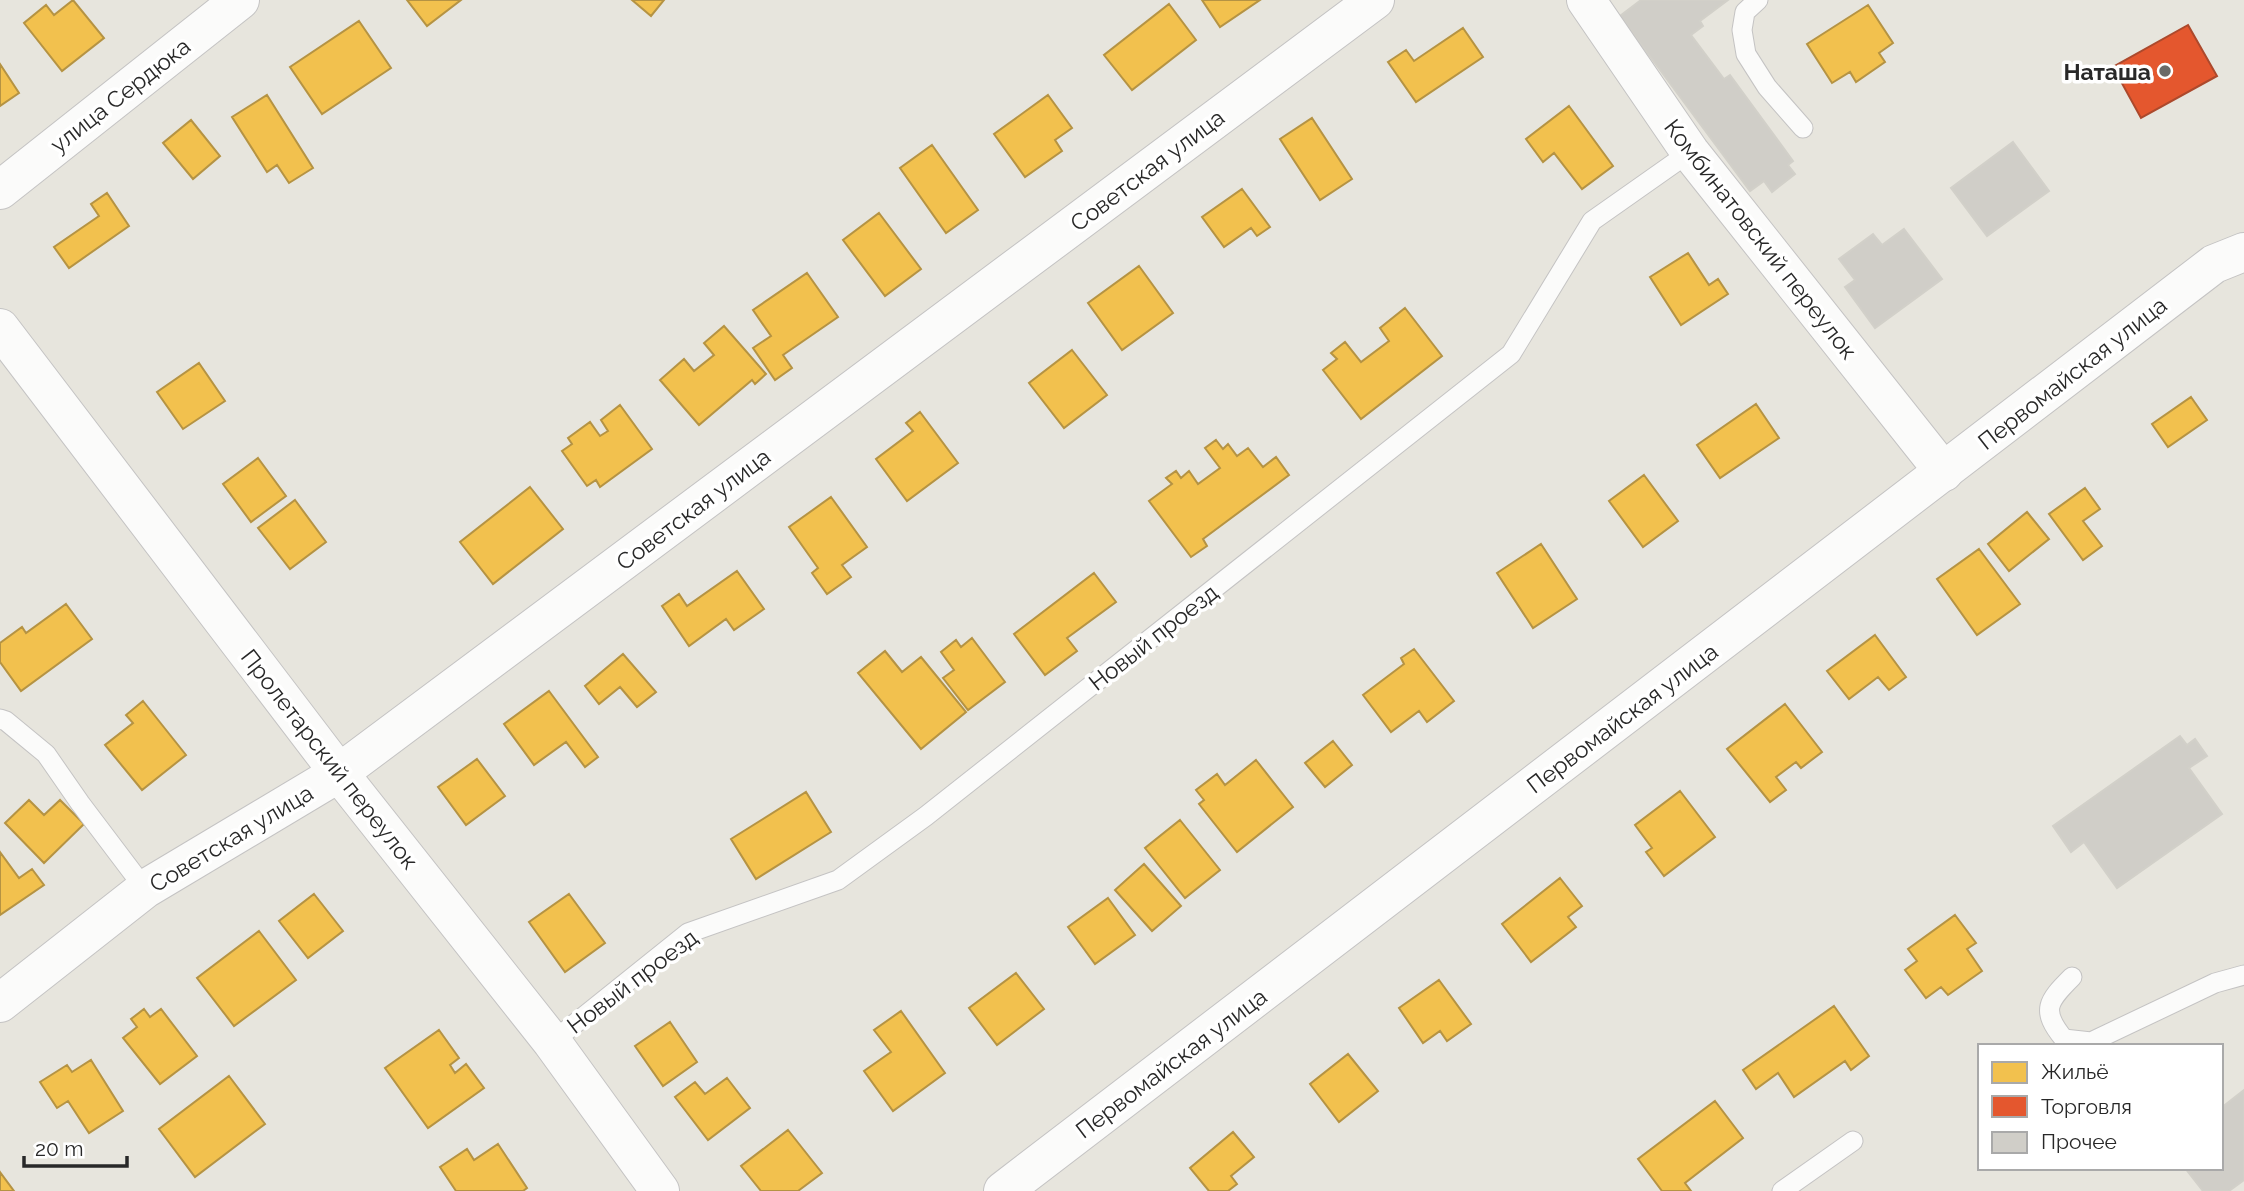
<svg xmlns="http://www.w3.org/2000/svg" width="2244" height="1191" font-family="Raleway,sans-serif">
<rect width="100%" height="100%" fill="#e7e5dd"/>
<path fill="#f2c14e" stroke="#b59343" stroke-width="2" d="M73 0 104 38 62 71 24 23 46 5 54 15Z
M407 0H461L427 26Z
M632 0H664L651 16Z
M1202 0H1260L1220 27Z
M1169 4 1196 40 1132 90 1104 55Z
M1868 5 1893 43 1879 53 1885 62 1856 82 1850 72 1832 83 1807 44Z
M359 21 391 68 322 114 290 67Z
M1463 28 1483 57 1416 102 1388 62 1406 50 1414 61Z
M0 64 19 93 0 106Z
M267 95 313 168 289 183 277 165 267 172 232 117Z
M1048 95 1072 128 1055 140 1062 151 1025 177 994 134Z
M1569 106 1613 166 1582 189 1554 153 1543 162 1526 139Z
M1312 118 1352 179 1320 200 1280 139Z
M191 120 220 156 193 179 163 143Z
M932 145 978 210 946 233 900 168Z
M1242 189 1270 227 1257 236 1251 228 1224 247 1202 217Z
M107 193 129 226 69 268 54 247 99 216 91 204Z
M879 213 921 269 885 296 843 240Z
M1688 253 1709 285 1718 279 1728 294 1681 325 1650 277Z
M1139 266 1173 313 1122 350 1088 303Z
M807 273 838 317 783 355 792 368 775 380 753 348 771 336 753 310Z
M1405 308 1442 356 1361 419 1323 370 1337 359 1331 353 1345 342 1361 362 1389 341 1380 328Z
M724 326 766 374 755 384 752 380 699 425 660 380 684 359 694 371 714 355 704 343Z
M1072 350 1107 395 1064 428 1029 383Z
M199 363 225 401 183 429 157 392Z
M2191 397 2207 420 2168 447 2152 424Z
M1756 404 1779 438 1720 478 1697 445Z
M620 405 652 449 600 487 596 480 587 486 562 451 572 444 568 438 590 422 600 436 608 431 601 420Z
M920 412 958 463 907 501 876 459 913 431 906 423Z
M1216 440 1223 449 1228 444 1237 456 1248 448 1263 467 1276 457 1289 475 1203 539 1207 546 1191 557 1149 501 1172 484 1166 478 1176 471 1181 478 1189 471 1198 484 1220 468 1205 448Z
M258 458 286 496 251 522 223 484Z
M1644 475 1678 521 1643 547 1609 501Z
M530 487 563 529 493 584 460 542Z
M2085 488 2100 509 2083 521 2102 546 2083 560 2049 514Z
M831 497 867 547 842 565 851 577 827 594 812 573 818 568 789 527Z
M295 500 326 542 290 569 258 528Z
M2027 512 2049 539 2009 571 1988 544Z
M1541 544 1577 599 1533 628 1497 573Z
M1979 549 2020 604 1977 635 1937 579Z
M737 571 764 609 734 630 726 619 689 646 662 606 679 594 687 606Z
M1094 573 1116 602 1067 638 1077 651 1045 675 1014 634Z
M66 604 92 639 21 691 0 662V643L22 627 26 633Z
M1875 635 1906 677 1889 690 1878 677 1849 699 1827 671Z
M972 638 1005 682 968 710 943 678 954 670 941 652 956 640 961 647Z
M1414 649 1454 701 1427 722 1419 711 1391 732 1363 695 1404 664 1401 658Z
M885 651 902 672 921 657 966 712 921 749 858 673Z
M623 654 656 692 637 707 620 687 599 704 585 686Z
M549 691 598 757 585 767 566 742 534 765 504 724Z
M143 701 186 755 142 790 105 745 133 723 126 715Z
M1785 704 1822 752 1801 768 1796 762 1776 777 1786 790 1770 802 1727 749Z
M1333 741 1352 765 1325 787 1305 763Z
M477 759 505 796 466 825 438 787Z
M1256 760 1293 807 1237 852 1199 804 1204 800 1196 790 1217 774 1225 785Z
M1680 791 1715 837 1664 876 1646 852 1652 848 1635 825Z
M806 792 831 832 756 879 731 839Z
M29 800 44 815 60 800 84 824 44 863 5 823Z
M1180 820 1220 870 1185 898 1145 848Z
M0 852 19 878 32 869 44 885 0 915Z
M1144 864 1181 906 1152 931 1115 890Z
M1560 878 1582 906 1568 917 1576 927 1531 962 1502 924Z
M314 894 343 931 308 958 279 921Z
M569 894 605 943 565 972 529 922Z
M1108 898 1135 935 1095 964 1068 927Z
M1955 915 1976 943 1967 949 1982 971 1948 995 1941 987 1926 998 1905 970 1917 961 1908 949Z
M259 931 296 980 234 1026 197 978Z
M1016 973 1044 1009 997 1045 969 1008Z
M1439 980 1471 1024 1447 1041 1440 1031 1423 1043 1399 1008Z
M1834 1006 1869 1056 1851 1070 1845 1061 1794 1097 1778 1073 1756 1089 1743 1070Z
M144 1009 150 1017 161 1009 197 1056 160 1084 123 1038 137 1027 131 1019Z
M901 1011 945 1073 893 1111 864 1071 891 1052 874 1030Z
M670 1022 697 1062 663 1086 635 1046Z
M439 1030 459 1058 450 1065 455 1073 466 1064 484 1088 428 1128 385 1068Z
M1348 1054 1378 1091 1339 1122 1310 1084Z
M91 1060 123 1111 89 1133 68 1101 57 1108 40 1082 67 1065 72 1072Z
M229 1076 265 1124 195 1177 159 1129Z
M727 1078 750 1108 708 1140 675 1097 695 1082 705 1094Z
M1715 1101 1743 1138 1685 1183 1691 1191H1662L1638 1159Z
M788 1130 822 1173 798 1191H761L741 1166Z
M1233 1132 1254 1157 1231 1176 1237 1184 1228 1191H1209L1190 1168Z
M498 1144 527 1188 523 1191H456L440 1167 467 1149 474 1160Z
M0 1172 14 1191H0Z"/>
<path fill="#e4572e" stroke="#ac492c" stroke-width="2" d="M2188 25 2217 76 2141 118 2113 67Z"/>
<path fill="#d0cec8" stroke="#d2d0c9" stroke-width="2" d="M1641 0H1728L1700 21 1703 26 1691 35 1724 79 1730 75 1793 161 1788 165 1795 174 1772 192 1764 181 1750 191 1620 16Z
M2013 142 2049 191 1987 236 1951 188Z
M1904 229 1942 279 1875 328 1845 287 1855 280 1839 259 1873 234 1882 245Z
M2180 736 2187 745 2195 739 2207 756 2189 768 2222 814 2117 888 2084 842 2071 852 2053 826Z
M2244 1090V1180L2229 1191H2203L2185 1168H2221V1108Z"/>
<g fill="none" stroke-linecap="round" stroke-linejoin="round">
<g stroke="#c4c3c3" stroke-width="21">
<path id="lane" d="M1758 0 1745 12 1742 30 1746 54 1767 87 1803 128
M0 719 6 721 46 754 80 803 145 889
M2072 977C2048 1001 2040 1010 2064 1039L2091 1042 2215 983 2244 975
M552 1042 688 933 838 880 926 816 1511 354 1592 221 1690 152
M1782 1191 1853 1141"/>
</g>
<g stroke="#c4c3c3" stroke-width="40">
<path id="street" d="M1586 0 1690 152 1944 472
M0 190 240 0
M0 328 339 773 552 1042 660 1191
M0 1003 145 889 339 773 1375 0"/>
</g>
<g stroke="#c4c3c3" stroke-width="40">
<path id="secondary" d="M1003 1191 2214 264 2244 252"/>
</g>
<use href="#lane" stroke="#fbfbfa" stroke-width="19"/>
<use href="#street" stroke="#fbfbfa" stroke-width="38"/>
<use href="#secondary" stroke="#fbfbfa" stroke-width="38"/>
</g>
<circle fill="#6b6a67" stroke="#fff" stroke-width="2.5" cx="2165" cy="71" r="7"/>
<g text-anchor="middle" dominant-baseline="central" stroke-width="7" stroke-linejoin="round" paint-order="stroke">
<g font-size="23" font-weight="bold" fill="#282828" stroke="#fff" text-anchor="end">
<text x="2151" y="71">Наташа</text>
</g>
<g font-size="23" fill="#282828" stroke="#fff">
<text transform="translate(120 95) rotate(-38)">улица Сердюка</text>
<text transform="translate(1147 170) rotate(-37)">Советская улица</text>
<text transform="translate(1761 239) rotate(52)">Комбинатовский переулок</text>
<text transform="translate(2072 373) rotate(-38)">Первомайская улица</text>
<text transform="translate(693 509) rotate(-37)">Советская улица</text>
<text transform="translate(1153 637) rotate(-38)">Новый проезд</text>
<text transform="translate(1622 718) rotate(-37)">Первомайская улица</text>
<text transform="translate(330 759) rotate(52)">Пролетарский переулок</text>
<text transform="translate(231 838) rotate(-31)">Советская улица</text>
<text transform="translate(632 981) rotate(-37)">Новый проезд</text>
<text transform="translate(1171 1063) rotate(-37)">Первомайская улица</text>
</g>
</g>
<rect x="1978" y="1044" width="245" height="126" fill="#ffffff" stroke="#a9a9a9" stroke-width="2"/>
<rect x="1992" y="1062" width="35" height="21" fill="#f2c14e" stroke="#a9a9a9" stroke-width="2"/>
<text x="2041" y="1079" font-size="21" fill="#282828">Жильё</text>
<rect x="1992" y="1096" width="35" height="21" fill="#e4572e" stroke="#a9a9a9" stroke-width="2"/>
<text x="2041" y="1114" font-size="21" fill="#282828">Торговля</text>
<rect x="1992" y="1132" width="35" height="21" fill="#d0cec8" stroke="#a9a9a9" stroke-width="2"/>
<text x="2041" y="1149" font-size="21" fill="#282828">Прочее</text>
<path d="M24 1156v10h103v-10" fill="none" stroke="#282828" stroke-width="3.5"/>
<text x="35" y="1156" font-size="21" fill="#282828" stroke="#ffffff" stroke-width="5" paint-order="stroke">20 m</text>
</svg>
